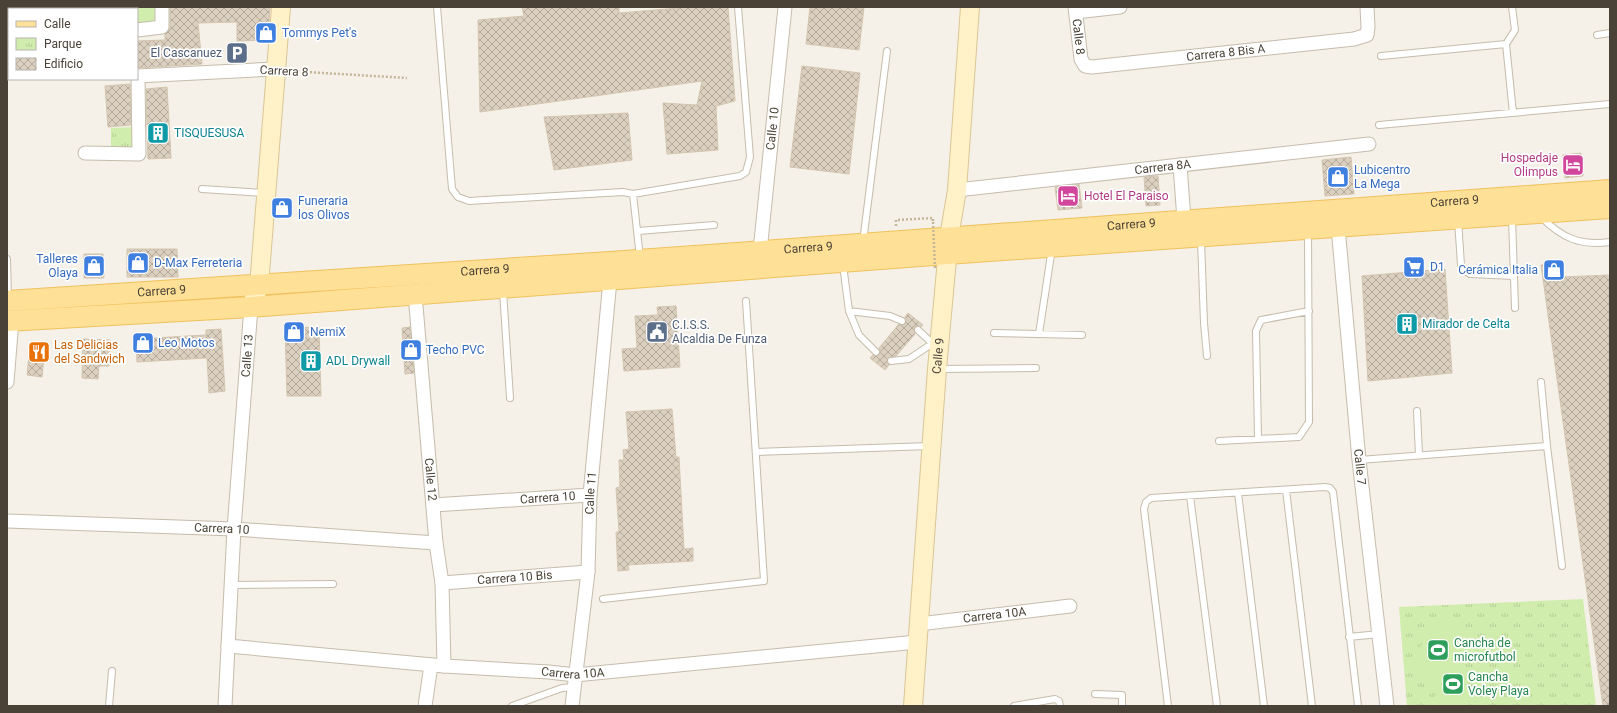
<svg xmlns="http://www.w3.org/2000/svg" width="1617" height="713" font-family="Roboto,sans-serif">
<defs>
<pattern id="park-tufts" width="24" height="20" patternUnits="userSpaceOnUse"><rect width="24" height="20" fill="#d1edad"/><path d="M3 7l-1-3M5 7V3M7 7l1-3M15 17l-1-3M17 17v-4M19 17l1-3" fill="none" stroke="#b5cc95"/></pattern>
<pattern id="building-cross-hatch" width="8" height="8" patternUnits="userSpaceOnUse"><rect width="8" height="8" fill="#dbd0bf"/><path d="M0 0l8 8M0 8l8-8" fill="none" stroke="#b4aa9c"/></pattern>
</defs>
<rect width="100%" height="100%" fill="#f5f1e8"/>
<path fill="url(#park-tufts)" d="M134 127 135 149H111V128Z
M1583 599 1596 706H1407L1399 607Z"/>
<path fill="#d1edad" d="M125 7H160V23L137 25V9H125Z
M1439 614 1468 631 1437 685 1408 669Z
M1448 675 1476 692 1468 706H1429Z"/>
<path fill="url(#building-cross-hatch)" stroke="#d4c5af" d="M170 7H270L268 40 237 41V22L198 23 202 64 137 68V41L165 40V34L170 27Z
M522 7H619V13L690 7H728L735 101 716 106 718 150 667 154 663 103 697 105 702 81 480 112 478 20 524 16Z
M810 7H864L859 50 806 44Z
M802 66 860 73 849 174 790 167Z
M130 84 131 125 108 127 105 86Z
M167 87 171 158 148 159 146 89Z
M628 113 632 160 554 170 544 117Z
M1581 153 1583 176 1565 178 1563 155Z
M1351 157 1354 194 1325 196 1322 160Z
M1158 176 1160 205 1146 206 1144 177Z
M1079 184 1082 208 1058 210 1055 187Z
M127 249H177L178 277H127Z
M84 254H103L104 278H84Z
M1561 262 1562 277 1610 275V706H1603L1541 265Z
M1445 269 1452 373 1368 381 1362 276Z
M676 306 680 367 624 371 622 349 637 348 635 316 658 315 657 307Z
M908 313 923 325 921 327H914L915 334 896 356 888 358 887 361 889 365 885 370 870 358 873 355 877 356 879 355 880 351 879 348 899 324H905L906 321 905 317Z
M319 327 321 396H287L285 328Z
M410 327 414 373 405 374 402 328Z
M221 329 225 391 209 393 207 358 137 362 136 339 206 335V330Z
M83 339 110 340 109 366H99L98 379 82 378Z
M30 346 45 347 42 377 27 375Z
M672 409 676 457H679L684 549 693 548V561L628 565 629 570 618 571 616 532H619L616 488 620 487 619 460H624L623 450 629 449 626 412Z"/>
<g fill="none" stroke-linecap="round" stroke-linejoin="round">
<g stroke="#c5bcac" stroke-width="8">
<path id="service" d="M437 7 452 189 458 197 469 201 623 192 633 194 740 176 746 172 750 157 738 7
M1512 7 1515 30 1506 44 1513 113
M1597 35 1610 33
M1381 56 1506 44
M1379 125 1610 104
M202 189 264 193
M633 194 640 258
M1512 217 1515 308
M1541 217C1562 238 1580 246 1610 242
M1458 220 1461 265 1465 271 1470 274 1514 276
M638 231 714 225
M1201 240 1204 323 1207 356
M863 242 887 51
M7 259 8 299
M843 265 849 311 859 335 876 352
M503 291 510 398
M849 311 890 316 902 321
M918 330 932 343
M994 333 1082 335
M1039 334 1052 248
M891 361 909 359 936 341
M938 369 1036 368
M1417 411 1419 455
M1258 439 1256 331 1261 320 1309 311
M1219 441 1299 437 1309 422 1308 232
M1547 446 1562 566
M756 452 930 446
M1359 460 1547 446 1541 382
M1286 490 1312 706
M1238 493 1264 706
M1190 496 1217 706
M231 585 333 584
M603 599 764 581 746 301
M1349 637 1379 634
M1095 694 1122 695V706
M109 706 112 671
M512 706 562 688 574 687
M1014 706 1055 699 1059 701 1060 706
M1168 706 1144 509 1146 502 1151 498 1325 487 1330 488 1333 492 1358 706"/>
</g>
<g stroke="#c5bcac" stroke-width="15">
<g id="minor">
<path d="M121 7V9"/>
<path id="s1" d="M1075 7 1081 59 1085 66 1092 67 1354 39 1367 35 1368 27 1367 7"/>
<path d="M1076 12 1120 7"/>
<path d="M137 30 162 27V7"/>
<path d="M137 76 276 69"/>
<path d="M85 153 139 154 138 76"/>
<path d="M1180 165 1184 220"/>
<path id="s2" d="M957 190 1369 144"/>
<path id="s3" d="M1338 227 1359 460 1387 706"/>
<path id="s4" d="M760 251 785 7"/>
<path id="s5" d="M415 294 436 543 442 583 444 666"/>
<path d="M7 382 12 320"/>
<path id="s6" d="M433 505 590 495"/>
<path id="s7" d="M7 521 234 529 436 543"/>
<path id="s8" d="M442 583 588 572"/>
<path id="s9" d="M919 624 1070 606"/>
<path id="s10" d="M228 646 444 666 549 672 575 675 917 642"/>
<path id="s11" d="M225 706 234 529 251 307"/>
<path d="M425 706 431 665"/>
<path id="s12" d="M572 706 588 572 590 495 610 280"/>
</g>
</g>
<g stroke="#dac694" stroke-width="20">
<g id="secondary">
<path d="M251 307 259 286 281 7"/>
<path id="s13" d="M913 706 937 369 949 237 957 190 970 7"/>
</g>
</g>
<g stroke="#efc15d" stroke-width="22">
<g id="primary">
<path id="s14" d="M7 301 610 262 1610 190"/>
<path d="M7 321 251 307 947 254 1610 208"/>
</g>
</g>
<path stroke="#c5b599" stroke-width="2.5" stroke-dasharray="2 2" stroke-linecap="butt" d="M290 71 407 78
M896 226V220L933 218V222"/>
<use href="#service" stroke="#fff" stroke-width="6"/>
<use href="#minor" stroke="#fff" stroke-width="13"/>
<use href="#secondary" stroke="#fff1c8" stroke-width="18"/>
<use href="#primary" stroke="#ffe097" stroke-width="20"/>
<path stroke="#c5b599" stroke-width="2.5" stroke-dasharray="2 2" stroke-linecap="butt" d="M933 222 935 269"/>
</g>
<defs>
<g id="shop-square" transform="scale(1.15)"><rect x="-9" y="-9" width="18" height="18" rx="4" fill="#3f7fe0" stroke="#fff"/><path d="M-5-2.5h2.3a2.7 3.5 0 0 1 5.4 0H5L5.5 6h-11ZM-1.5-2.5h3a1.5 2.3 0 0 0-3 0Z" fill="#fff"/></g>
<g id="parking-square" transform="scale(1.15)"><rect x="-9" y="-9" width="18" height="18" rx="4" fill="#5c6f8a" stroke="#fff"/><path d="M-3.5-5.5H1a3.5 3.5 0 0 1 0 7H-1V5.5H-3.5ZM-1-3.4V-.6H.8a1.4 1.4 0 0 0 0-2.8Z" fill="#fff"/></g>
<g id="building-square" transform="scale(1.15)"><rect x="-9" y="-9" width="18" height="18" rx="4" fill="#0f9aa8" stroke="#fff"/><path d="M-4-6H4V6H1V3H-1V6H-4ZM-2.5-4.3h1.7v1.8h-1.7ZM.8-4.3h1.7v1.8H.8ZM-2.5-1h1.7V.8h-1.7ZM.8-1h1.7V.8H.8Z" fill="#fff"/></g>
<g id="hotel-square" transform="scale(1.15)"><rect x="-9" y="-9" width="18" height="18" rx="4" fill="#d1479c" stroke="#fff"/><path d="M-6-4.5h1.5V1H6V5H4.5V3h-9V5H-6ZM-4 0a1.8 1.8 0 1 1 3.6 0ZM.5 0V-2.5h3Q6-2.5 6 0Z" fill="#fff"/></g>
<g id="supermarket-square" transform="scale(1.15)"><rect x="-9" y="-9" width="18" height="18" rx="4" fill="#3f7fe0" stroke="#fff"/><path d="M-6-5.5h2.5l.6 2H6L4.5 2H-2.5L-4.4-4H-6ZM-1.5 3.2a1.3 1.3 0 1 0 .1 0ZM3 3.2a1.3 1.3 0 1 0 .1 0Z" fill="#fff"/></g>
<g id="civic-square" transform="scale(1.15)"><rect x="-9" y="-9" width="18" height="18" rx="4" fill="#5c6f8a" stroke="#fff"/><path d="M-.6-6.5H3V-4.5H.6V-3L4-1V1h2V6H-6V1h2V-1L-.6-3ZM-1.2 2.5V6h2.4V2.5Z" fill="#fff"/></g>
<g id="restaurant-square" transform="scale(1.15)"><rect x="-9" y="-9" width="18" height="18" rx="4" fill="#e8710a" stroke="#fff"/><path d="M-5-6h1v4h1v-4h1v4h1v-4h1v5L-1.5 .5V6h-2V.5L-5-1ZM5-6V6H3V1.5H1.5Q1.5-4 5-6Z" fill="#fff"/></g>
<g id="stadium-square" transform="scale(1.15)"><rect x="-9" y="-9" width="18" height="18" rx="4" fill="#2e9e5b" stroke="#fff"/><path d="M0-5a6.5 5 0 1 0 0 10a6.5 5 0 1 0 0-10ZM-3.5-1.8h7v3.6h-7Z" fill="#fff"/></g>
</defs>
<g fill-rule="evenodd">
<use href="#shop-square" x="266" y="33"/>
<use href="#parking-square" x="237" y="53"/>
<use href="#building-square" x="158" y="133"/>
<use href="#hotel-square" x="1573" y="165"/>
<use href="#shop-square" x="1338" y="177"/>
<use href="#hotel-square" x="1068" y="196"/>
<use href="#shop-square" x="282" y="208"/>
<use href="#shop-square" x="138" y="263"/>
<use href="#shop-square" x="94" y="266"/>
<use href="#supermarket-square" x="1414" y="267"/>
<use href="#shop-square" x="1554" y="270"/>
<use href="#building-square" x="1407" y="324"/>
<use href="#shop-square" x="294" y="332"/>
<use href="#civic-square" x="657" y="332"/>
<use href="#shop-square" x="143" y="343"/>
<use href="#shop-square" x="411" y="350"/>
<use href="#restaurant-square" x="39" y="352"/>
<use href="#building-square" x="311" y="361"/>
<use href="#stadium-square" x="1438" y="650"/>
<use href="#stadium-square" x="1453" y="684"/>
</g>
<g text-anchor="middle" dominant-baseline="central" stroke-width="3.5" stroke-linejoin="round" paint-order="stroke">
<g font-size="12" fill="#366cbe" stroke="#fff" text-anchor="start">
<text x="282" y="33">Tommys Pet's</text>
<text x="1354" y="170">Lubicentro<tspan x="1354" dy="14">La Mega</tspan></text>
<text x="298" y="201">Funeraria<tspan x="298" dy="14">los Olivos</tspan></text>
<text x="78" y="259" text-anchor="end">Talleres<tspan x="78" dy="14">Olaya</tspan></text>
<text x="154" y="263">D-Max Ferreteria</text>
<text x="1430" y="267">D1</text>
<text x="1538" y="270" text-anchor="end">Cerámica Italia</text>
<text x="310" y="332">NemiX</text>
<text x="158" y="343">Leo Motos</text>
<text x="426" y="350">Techo PVC</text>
</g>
<g font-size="12" fill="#4a4236" stroke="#fff">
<text stroke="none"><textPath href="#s1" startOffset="30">Calle 8</textPath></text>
<text stroke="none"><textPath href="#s1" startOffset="202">Carrera 8 Bis A</textPath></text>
<text transform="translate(284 71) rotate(3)">Carrera 8</text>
<text stroke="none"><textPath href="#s4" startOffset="123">Calle 10</textPath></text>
<text stroke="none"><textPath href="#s2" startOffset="207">Carrera 8A</textPath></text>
<text stroke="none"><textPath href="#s14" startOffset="1451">Carrera 9</textPath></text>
<text stroke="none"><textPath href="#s14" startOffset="1127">Carrera 9</textPath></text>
<text stroke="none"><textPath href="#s14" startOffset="803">Carrera 9</textPath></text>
<text stroke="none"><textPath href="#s14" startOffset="479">Carrera 9</textPath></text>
<text stroke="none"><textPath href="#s14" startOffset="155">Carrera 9</textPath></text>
<text stroke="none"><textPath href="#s11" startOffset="351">Calle 13</textPath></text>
<text stroke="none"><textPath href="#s13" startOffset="351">Calle 9</textPath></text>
<text stroke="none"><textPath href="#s3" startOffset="241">Calle 7</textPath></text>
<text stroke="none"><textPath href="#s5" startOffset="186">Calle 12</textPath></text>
<text stroke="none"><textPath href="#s12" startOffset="214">Calle 11</textPath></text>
<text stroke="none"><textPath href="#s6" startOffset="115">Carrera 10</textPath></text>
<text stroke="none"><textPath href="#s7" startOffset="215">Carrera 10</textPath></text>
<text stroke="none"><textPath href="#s8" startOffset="73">Carrera 10 Bis</textPath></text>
<text stroke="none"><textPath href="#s9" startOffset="76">Carrera 10A</textPath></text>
<text stroke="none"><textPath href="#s10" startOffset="346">Carrera 10A</textPath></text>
</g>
<g font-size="12" fill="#4e5e75" stroke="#fff" text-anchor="end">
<text x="222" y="53">El Cascanuez</text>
<text x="672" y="325" text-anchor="start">C.I.S.S.<tspan x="672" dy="14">Alcaldia De Funza</tspan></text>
</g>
<g font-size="12" fill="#0d838f" stroke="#fff" text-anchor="start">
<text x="174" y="133">TISQUESUSA</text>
<text x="1422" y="324">Mirador de Celta</text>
<text x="326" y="361">ADL Drywall</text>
</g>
<g font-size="12" fill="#b23c85" stroke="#fff" text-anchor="end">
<text x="1558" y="158">Hospedaje<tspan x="1558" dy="14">Olimpus</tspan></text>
<text x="1084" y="196" text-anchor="start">Hotel El Paraiso</text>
</g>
<g font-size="12" fill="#c56008" stroke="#fff" text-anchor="start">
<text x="54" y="345">Las Delicias<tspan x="54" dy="14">del Sandwich</tspan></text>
</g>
<g font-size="12" fill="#27864d" stroke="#fff" text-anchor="start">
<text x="1454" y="643">Cancha de<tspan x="1454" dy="14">microfutbol</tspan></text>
<text x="1468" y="677">Cancha<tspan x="1468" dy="14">Voley Playa</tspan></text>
</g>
</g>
<rect width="1617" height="713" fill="none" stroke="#4a4236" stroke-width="16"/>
<rect x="8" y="8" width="130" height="72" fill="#ffffff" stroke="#b7b3af"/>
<rect x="16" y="21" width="20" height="6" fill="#ffe097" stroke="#b7b3af"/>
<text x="44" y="28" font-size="12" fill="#4a4236">Calle</text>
<rect x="16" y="38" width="20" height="12" fill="url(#park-tufts)" stroke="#b7b3af"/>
<text x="44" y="48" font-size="12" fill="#4a4236">Parque</text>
<rect x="16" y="58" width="20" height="12" fill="url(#building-cross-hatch)" stroke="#b7b3af"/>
<text x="44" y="68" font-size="12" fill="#4a4236">Edificio</text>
</svg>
